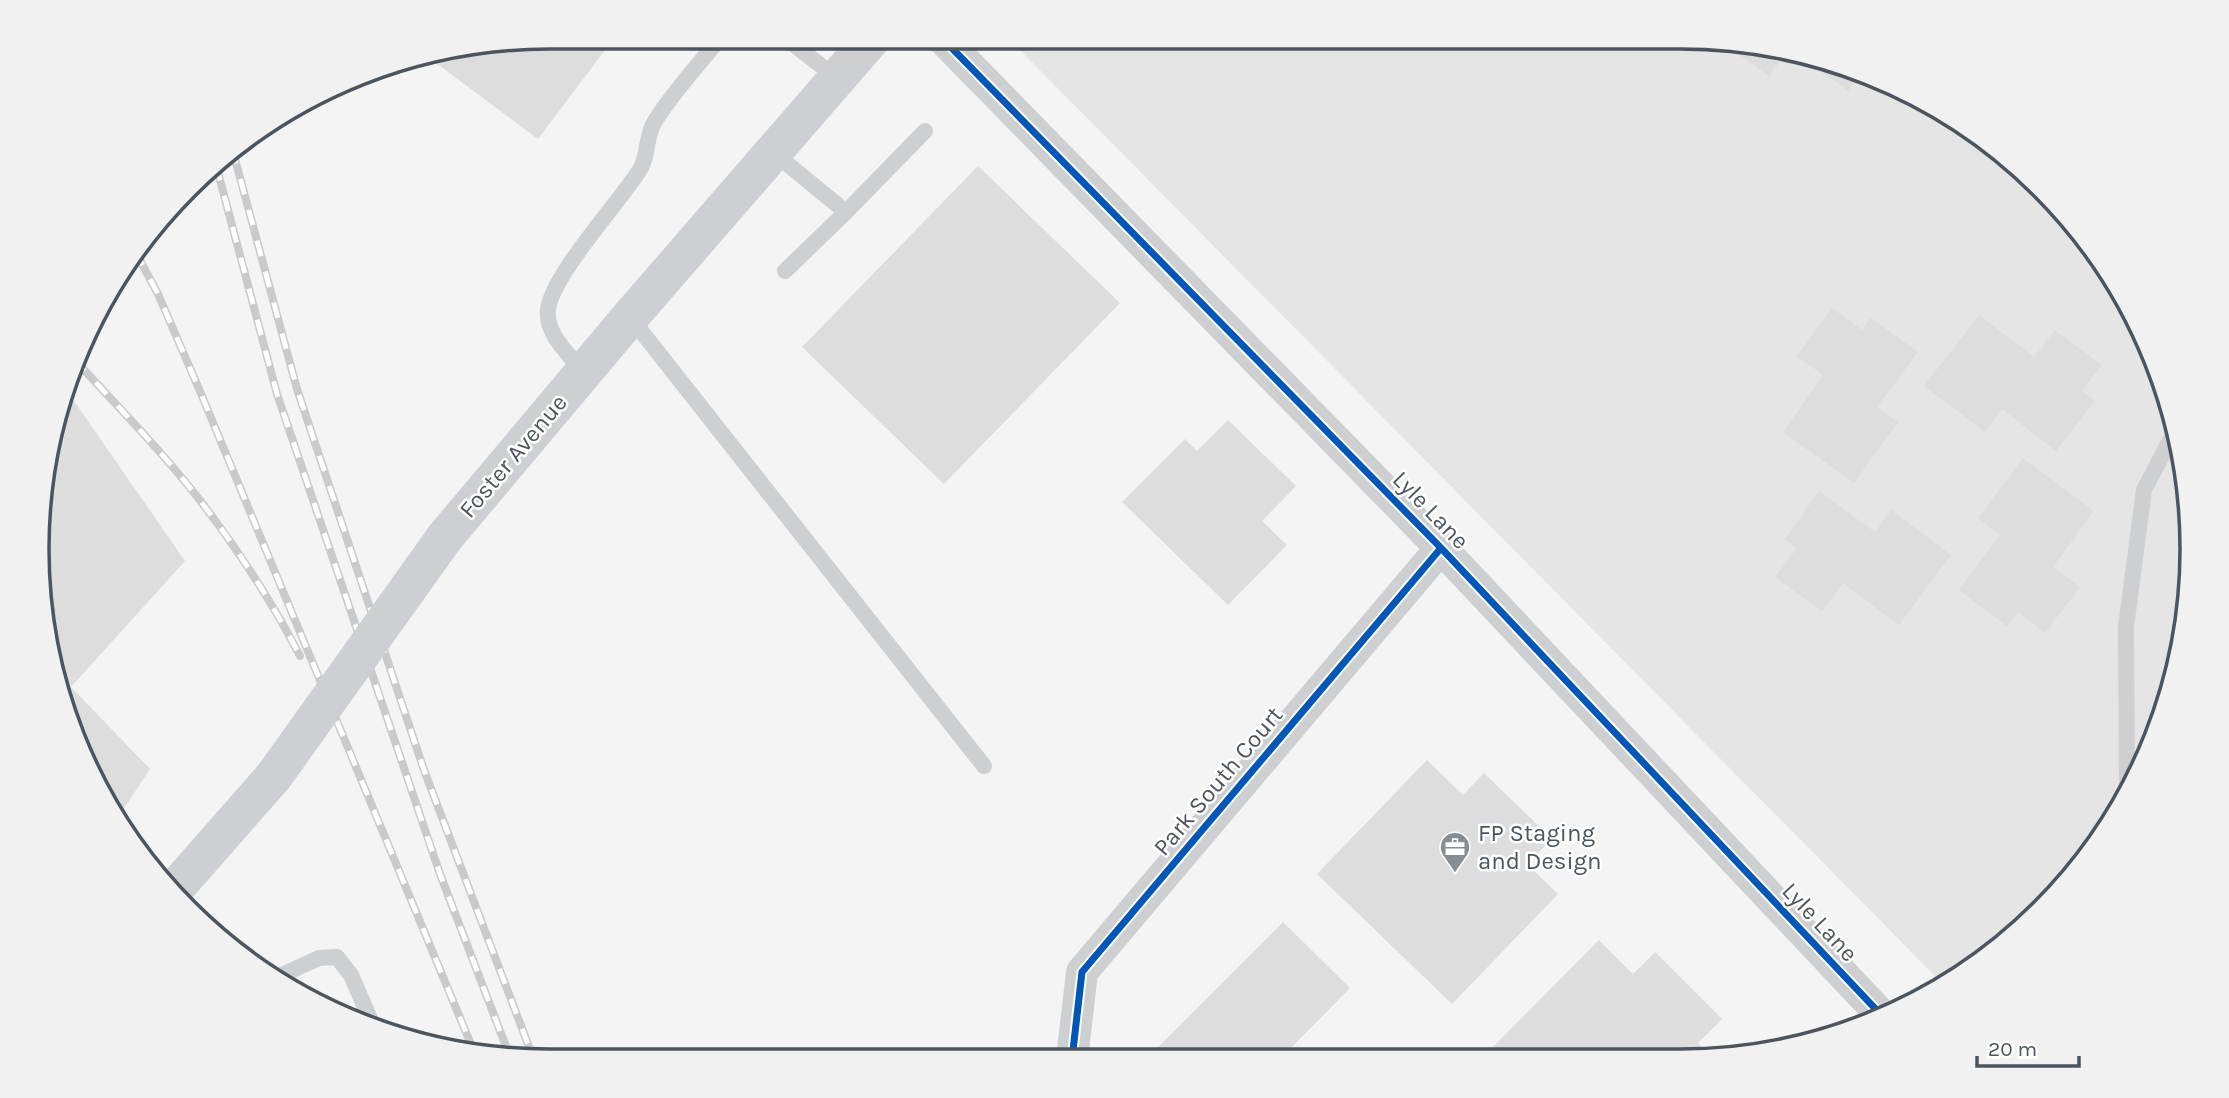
<svg xmlns="http://www.w3.org/2000/svg" width="2229" height="1098" font-family="Karla,sans-serif">
<rect width="100%" height="100%" fill="#f4f4f4"/>
<path fill="#e6e5e5" d="M1007 37H1680L1780 47 1876 76 1965 123 2042 187 2106 265 2153 353 2182 449 2192 549 2182 649 2153 745 2086 861 1992 956 1943 984Z"/>
<path fill="#ddddde" d="M549 37H615L538 139 428 57Z
M1720 41 1780 47 1789 49 1769 76Z
M1791 50 1863 72 1848 91Z
M978 166 1120 303 944 484 802 347Z
M1832 308 1862 330 1871 318 1918 352 1877 407 1898 422 1854 483 1783 432 1823 375 1797 356Z
M1979 315 2034 357 2055 330 2102 365 2082 391 2095 401 2056 451 2002 409 1985 432 1924 386Z
M65 388 185 561 71 687 150 769 119 816 90 776 41 615 47 449Z
M1228 420 1296 486 1262 521 1287 545 1228 605 1122 502 1185 439 1197 451Z
M2023 458 2094 511 2053 567 2080 587 2045 633 2018 612 2007 626 1959 590 2000 535 1978 518Z
M1819 491 1875 532 1891 510 1951 555 1899 625 1843 583 1822 611 1775 577 1797 548 1785 539Z
M1427 760 1463 795 1484 773 1552 839 1527 864 1558 894 1452 1004 1317 874Z
M1283 922 1350 988 1280 1059H1157L1152 1053Z
M1599 940 1633 974 1655 952 1722 1019 1698 1043 1712 1057 1496 1058 1489 1051Z
M336 1000 344 1018 322 1006Z"/>
<g fill="none" stroke-linecap="round" stroke-linejoin="round">
<path stroke="#cdcfd1" stroke-width="16" d="M784 37 837 78
M774 153 846 212 925 131
M785 271 846 212
M630 317 984 766
M583 372C569 354 545 334 548 309 553 274 618 204 639 171 649 157 645 136 655 121 674 91 699 64 721 37
M2127 791 2126 627 2144 490 2176 429
M273 979 319 958 337 957 351 975 374 1028"/>
<path stroke="#cdcfd1" stroke-width="32" d="M941 37 1441 548 1884 1018
M1072 1059 1082 972 1441 548"/>
<path stroke="#cecfd2" stroke-width="38" d="M445 537 630 317 873 37
M173 891 274 776"/>
<g stroke="#c8cacb" stroke-width="8">
<path id="rail" d="M232 148 297 389 424 770 534 1060
M216 165 277 394 440 874 510 1057
M135 251 158 294 202 396 475 1054
M74 359C117 406 163 452 202 503 239 551 272 602 300 656"/>
</g>
<use href="#rail" stroke="#fff" stroke-width="5" stroke-dasharray="16" stroke-linecap="butt"/>
<path stroke="#cecfd2" stroke-width="38" d="M274 776 445 537"/>
<g stroke="#fff" stroke-width="11">
<path id="cycleway" d="M941 37 1441 548 1884 1018
M1072 1059 1082 972 1441 548"/>
</g>
<use href="#cycleway" stroke="#0057b8" stroke-width="7"/>
</g>
<defs>
<g id="office-pin" transform="scale(1.575)"><path d="M0 17L-7.5 6A9.5 9.5 0 1 1 7.5 6Z" fill="#878d92" stroke="#fff"/><path d="M-6-3h4V-5.5h4V-3h4V5H-6ZM-1-4.5V-3h2v-1.5ZM-6 0V1H6V0Z" fill="#fff"/></g>
</defs>
<g fill-rule="evenodd">
<use href="#office-pin" x="1455" y="847"/>
</g>
<g text-anchor="middle" dominant-baseline="central" stroke-width="5" stroke-linejoin="round" paint-order="stroke">
<g font-size="24" fill="#4c555e" stroke="#fff">
<text transform="translate(513 456) rotate(-50)">Foster Avenue</text>
<text transform="translate(1431 510) rotate(46)">Lyle Lane</text>
<text transform="translate(1218 781) rotate(-50)">Park South Court</text>
<text transform="translate(1820 922) rotate(47)">Lyle Lane</text>
</g>
<g font-size="24" fill="#4c555e" stroke="#fff" text-anchor="start">
<text x="1478" y="833">FP Staging<tspan x="1478" dy="28">and Design</tspan></text>
</g>
</g>
<path d="M0 0H2229V1098H0ZM549 49H1680A500 500 0 0 1 2180 549V549A500 500 0 0 1 1680 1049H549A500 500 0 0 1 49 549V549A500 500 0 0 1 549 49Z" fill="#f1f1f2" fill-rule="evenodd"/>
<path fill="none" stroke="#4c555e" stroke-width="3.5" d="M549 49H1680A500 500 0 0 1 2180 549V549A500 500 0 0 1 1680 1049H549A500 500 0 0 1 49 549V549A500 500 0 0 1 549 49Z"/>
<path d="M1977 1056v10h102v-10" fill="none" stroke="#4c555e" stroke-width="3.5"/>
<text x="1988" y="1056" font-size="21" fill="#4c555e" stroke="#ffffff" stroke-width="5" paint-order="stroke">20 m</text>
</svg>
